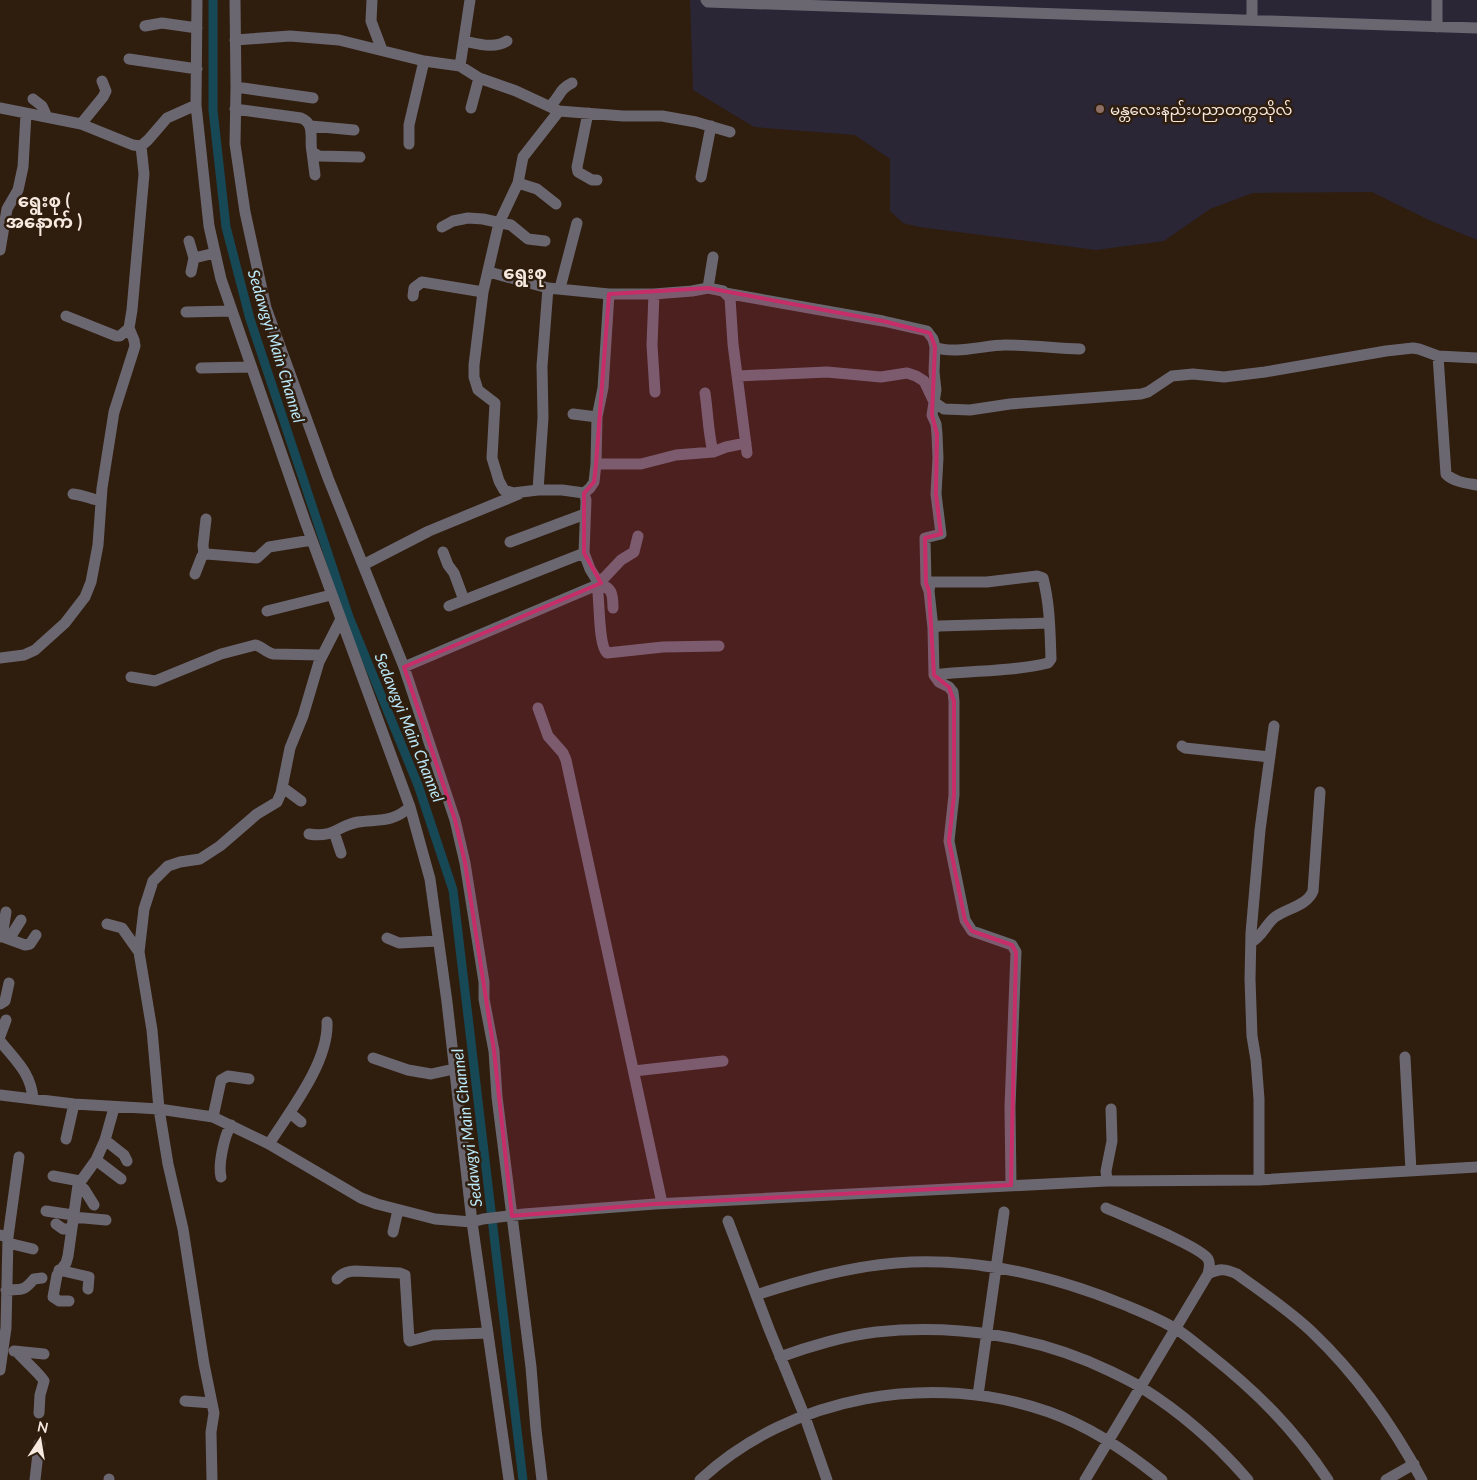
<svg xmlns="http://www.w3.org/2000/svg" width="1477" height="1480" font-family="Lato,'Noto Sans Myanmar',sans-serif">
<rect width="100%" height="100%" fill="#2f1d0e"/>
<path fill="#2b2636" d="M690 0H1477V240L1431 221 1372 192 1253 193 1210 209 1164 241 1096 250 919 227 903 223 890 211V159L855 135 754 127 693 90Z"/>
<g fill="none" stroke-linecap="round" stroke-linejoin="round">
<path stroke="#174856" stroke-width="9" d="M213 0V110L226 227 250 319 349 617 418 785 453 890 523 1480"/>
<path stroke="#6b6771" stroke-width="11" d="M197 0 196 105 209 226 221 279 305 521 410 807 430 879 447 1002 472 1222 509 1480
M235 0 236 87 235 144 245 212 266 308 328 478 404 667 455 820 465 863 484 982V999L494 1051 497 1097 531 1367 536 1430 542 1480
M372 0 371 21 382 50
M706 0 708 2 1477 28
M1252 0V20
M1437 0V27
M145 26 162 23 197 28
M235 40 290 36 339 40 424 61 460 66 479 78 516 91 559 111 523 157 518 183 499 223 483 292 474 365V377L478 390 495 403 492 458 499 481 504 490 513 493 538 490H562L584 493 586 500 584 553 590 569 598 582 597 585 404 667
M464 41C479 44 494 49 507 41
M129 59 197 69
M460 66 470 0
M236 87 313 98
M33 99 42 106 47 117
M550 106C560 97 559 89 572 83
M0 108 81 124 133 145 141 146 148 140 167 118 196 105
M471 108 479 78
M235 109 301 118C316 124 309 139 312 152L319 156 360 157
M559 111 623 116H662L696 122 730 132
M588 113 577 167 578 172 592 180H597
M81 124 103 97 106 91 102 81
M311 126 354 130
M409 144V125L424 61
M312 152 315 175
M701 177 711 126
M518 183 537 189 556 204
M442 227 453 221 468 218 483 219 511 225 528 239 545 241
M189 241 194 258 215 253
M0 250 7 209 18 190 23 167 26 114
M191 272 194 258
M489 272 548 288 609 294H654L692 291 708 288 723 291 730 298 733 344 747 453
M560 288 577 223
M708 288 713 257
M725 293 883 321 927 331 933 339 935 347C954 355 985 345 1005 345 1030 345 1055 348 1080 349
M654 294 652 345 655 392
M413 296 414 288 422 282 483 292
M186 312 232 311
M66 316 116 336H120L129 328
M935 347 934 372 936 390 932 415 936 424 937 434 938 458 936 494 941 534 925 538 926 583 929 591 933 628 934 675 939 682 949 687 953 692 954 701V795L949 841 965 920 972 931 1012 945 1016 952 1010 1107 1011 1185
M1438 356 1446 474C1454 482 1466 483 1477 485
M201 368 250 367
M738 376 827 372 881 377 907 373 916 376 924 381 934 402 944 409 970 410 1010 404 1141 394 1148 392 1172 376 1193 374 1224 377 1265 372 1386 351 1413 348 1419 349 1438 356 1477 358
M705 393C708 413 708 432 713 452
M573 414 597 417
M596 464H641L676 455 713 452 726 447 746 443
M538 490 543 418 542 366 548 288
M584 493 590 488 594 482 596 464 597 417 603 388 609 294
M73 494C83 495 91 499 101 501
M510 542 585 514
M443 552 448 565 454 573 464 600
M204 555 203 545 206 519
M363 565 429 531 519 494
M195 574 202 556 207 554 257 558 269 547 312 540
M599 581 605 577 621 560 634 552 638 536
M598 584C612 587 613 594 613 608
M597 585C600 600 598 645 607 653L663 647 719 646
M929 591 930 584 932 582H987L1037 576 1043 578C1050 605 1050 632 1051 659L1048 663C1011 672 971 670 934 675
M449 606 584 553
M267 611 331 595
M933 628 939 626 1049 623
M0 658 24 655 35 650 65 623 85 597 91 582 98 545 102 488 114 412 135 346 134 340 129 328 132 310 144 174 141 146
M131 677 155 681 221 654 255 645C262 646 265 652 273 654L321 655
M538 708 548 736 563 753 566 760 662 1203
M1182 746 1185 748 1270 757
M282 787 301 801
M334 832 341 853
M309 834C334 838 337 826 358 822 379 819 392 823 410 807
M107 924 122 928 139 952
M0 936 25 945 30 944 36 935
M2 937 6 912
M387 938 399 943 438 941
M9 939 21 920
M1251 942C1261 938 1266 924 1275 917 1287 908 1307 906 1313 891L1320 792
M0 1004 5 1001 9 983
M0 1036 6 1020
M0 1041C16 1061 31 1073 33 1099
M1405 1057 1411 1171
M373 1058 408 1070 431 1074 454 1069
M634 1071 723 1061
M0 1095 74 1104 159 1109 213 1117 269 1144 361 1198 377 1204 435 1219 472 1222 483 1219 524 1214 655 1204 1107 1181 1259 1180 1477 1167
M290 1113 301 1122
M213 1117 221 1080 228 1076 249 1079
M66 1139 74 1104
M105 1140 124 1155 127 1161
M269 1144C290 1111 329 1062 327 1022
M96 1160 121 1179
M53 1176 80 1181
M221 1177C218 1165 224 1136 231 1125
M1259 1180V1099L1256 1060 1252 1036 1250 979 1251 933 1260 830 1274 726
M1107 1181 1106 1171 1112 1141 1111 1109
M78 1185 84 1189 94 1205
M46 1211 73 1215
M73 1217 106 1220
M728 1221 769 1329 805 1417 827 1480
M56 1224 63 1229H71
M393 1232 398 1210
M0 1235 8 1237 6 1328 0 1370
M8 1237 19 1157
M8 1243 33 1249
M59 1270 89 1277 88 1289
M1208 1274C1220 1268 1226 1269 1237 1274 1263 1293 1290 1311 1313 1333 1357 1375 1393 1426 1422 1480
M337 1279C342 1273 347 1271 355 1271L400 1273 405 1275 409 1340 410 1341 433 1335 488 1333
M6 1290C22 1289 23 1292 34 1279L42 1278
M756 1295C802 1280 848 1267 896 1263 975 1257 1052 1275 1125 1305 1142 1312 1160 1319 1176 1329 1188 1336 1198 1346 1209 1354 1257 1392 1294 1429 1328 1480
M69 1301H59L53 1297 57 1275 66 1263 68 1256 78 1185 96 1160 105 1140 114 1108
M14 1351 44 1354
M17 1352C23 1359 41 1375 44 1381L40 1395 39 1413
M780 1357C807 1347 848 1335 876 1332 957 1324 1039 1336 1112 1372 1122 1377 1133 1382 1142 1388 1182 1413 1217 1444 1248 1480
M978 1395 1004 1212
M185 1401 212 1403
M35 1480 39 1444
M109 1480V1479
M212 1480 211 1432 214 1413 204 1364 183 1229 168 1164 159 1109 152 1030 139 952 144 909 153 881 168 866 180 862 200 859 220 846 257 814 277 802 281 793 290 748 303 716 319 662 341 619
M700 1480C791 1395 933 1371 1049 1412 1091 1427 1128 1452 1162 1480
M1085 1480 1208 1274C1209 1269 1211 1264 1208 1259 1200 1246 1124 1216 1106 1208
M1386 1480 1414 1464"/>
</g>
<path fill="#c72d68" fill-opacity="0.2" stroke="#c72d68" stroke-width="4" stroke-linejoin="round" d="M708 288 883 321 930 333 935 347 932 415 937 434 936 494 941 534 925 538 926 583 929 591 934 675 949 687 954 701V795L949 841 965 920 972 931 1012 945 1016 952 1011 1185 655 1204 512 1216 494 1051 465 863 455 820 404 667 601 583 584 553V493L594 482 596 464 609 294Z"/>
<circle fill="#8d6e63" stroke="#2f1d0e" stroke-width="2" cx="1100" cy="109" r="5"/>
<g text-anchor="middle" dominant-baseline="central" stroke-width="5" stroke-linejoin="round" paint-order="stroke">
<g font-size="15" fill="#f6e9df" stroke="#2f1d0e" text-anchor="start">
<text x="1110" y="109">မန္တလေးနည်းပညာတက္ကသိုလ်</text>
</g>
<g font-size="16" font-style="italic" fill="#bae8f8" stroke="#2f1d0e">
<text transform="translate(277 346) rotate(73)">Sedawgyi Main Channel</text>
<text transform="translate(410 727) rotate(68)">Sedawgyi Main Channel</text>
<text transform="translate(466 1128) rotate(-97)">Sedawgyi Main Channel</text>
</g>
<g font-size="18" font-weight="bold" fill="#f6e9df" stroke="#2f1d0e">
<text x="44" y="200">ရွေးစု (<tspan x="44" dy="21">အနောက် )</tspan></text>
<text x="525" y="272">ရွေးစု</text>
</g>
</g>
<g transform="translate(40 1440) rotate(12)" stroke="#2f1d0e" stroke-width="4" paint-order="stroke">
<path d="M0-4L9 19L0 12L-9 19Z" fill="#f6e9df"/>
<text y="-8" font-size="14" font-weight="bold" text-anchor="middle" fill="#f6e9df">N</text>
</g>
</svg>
